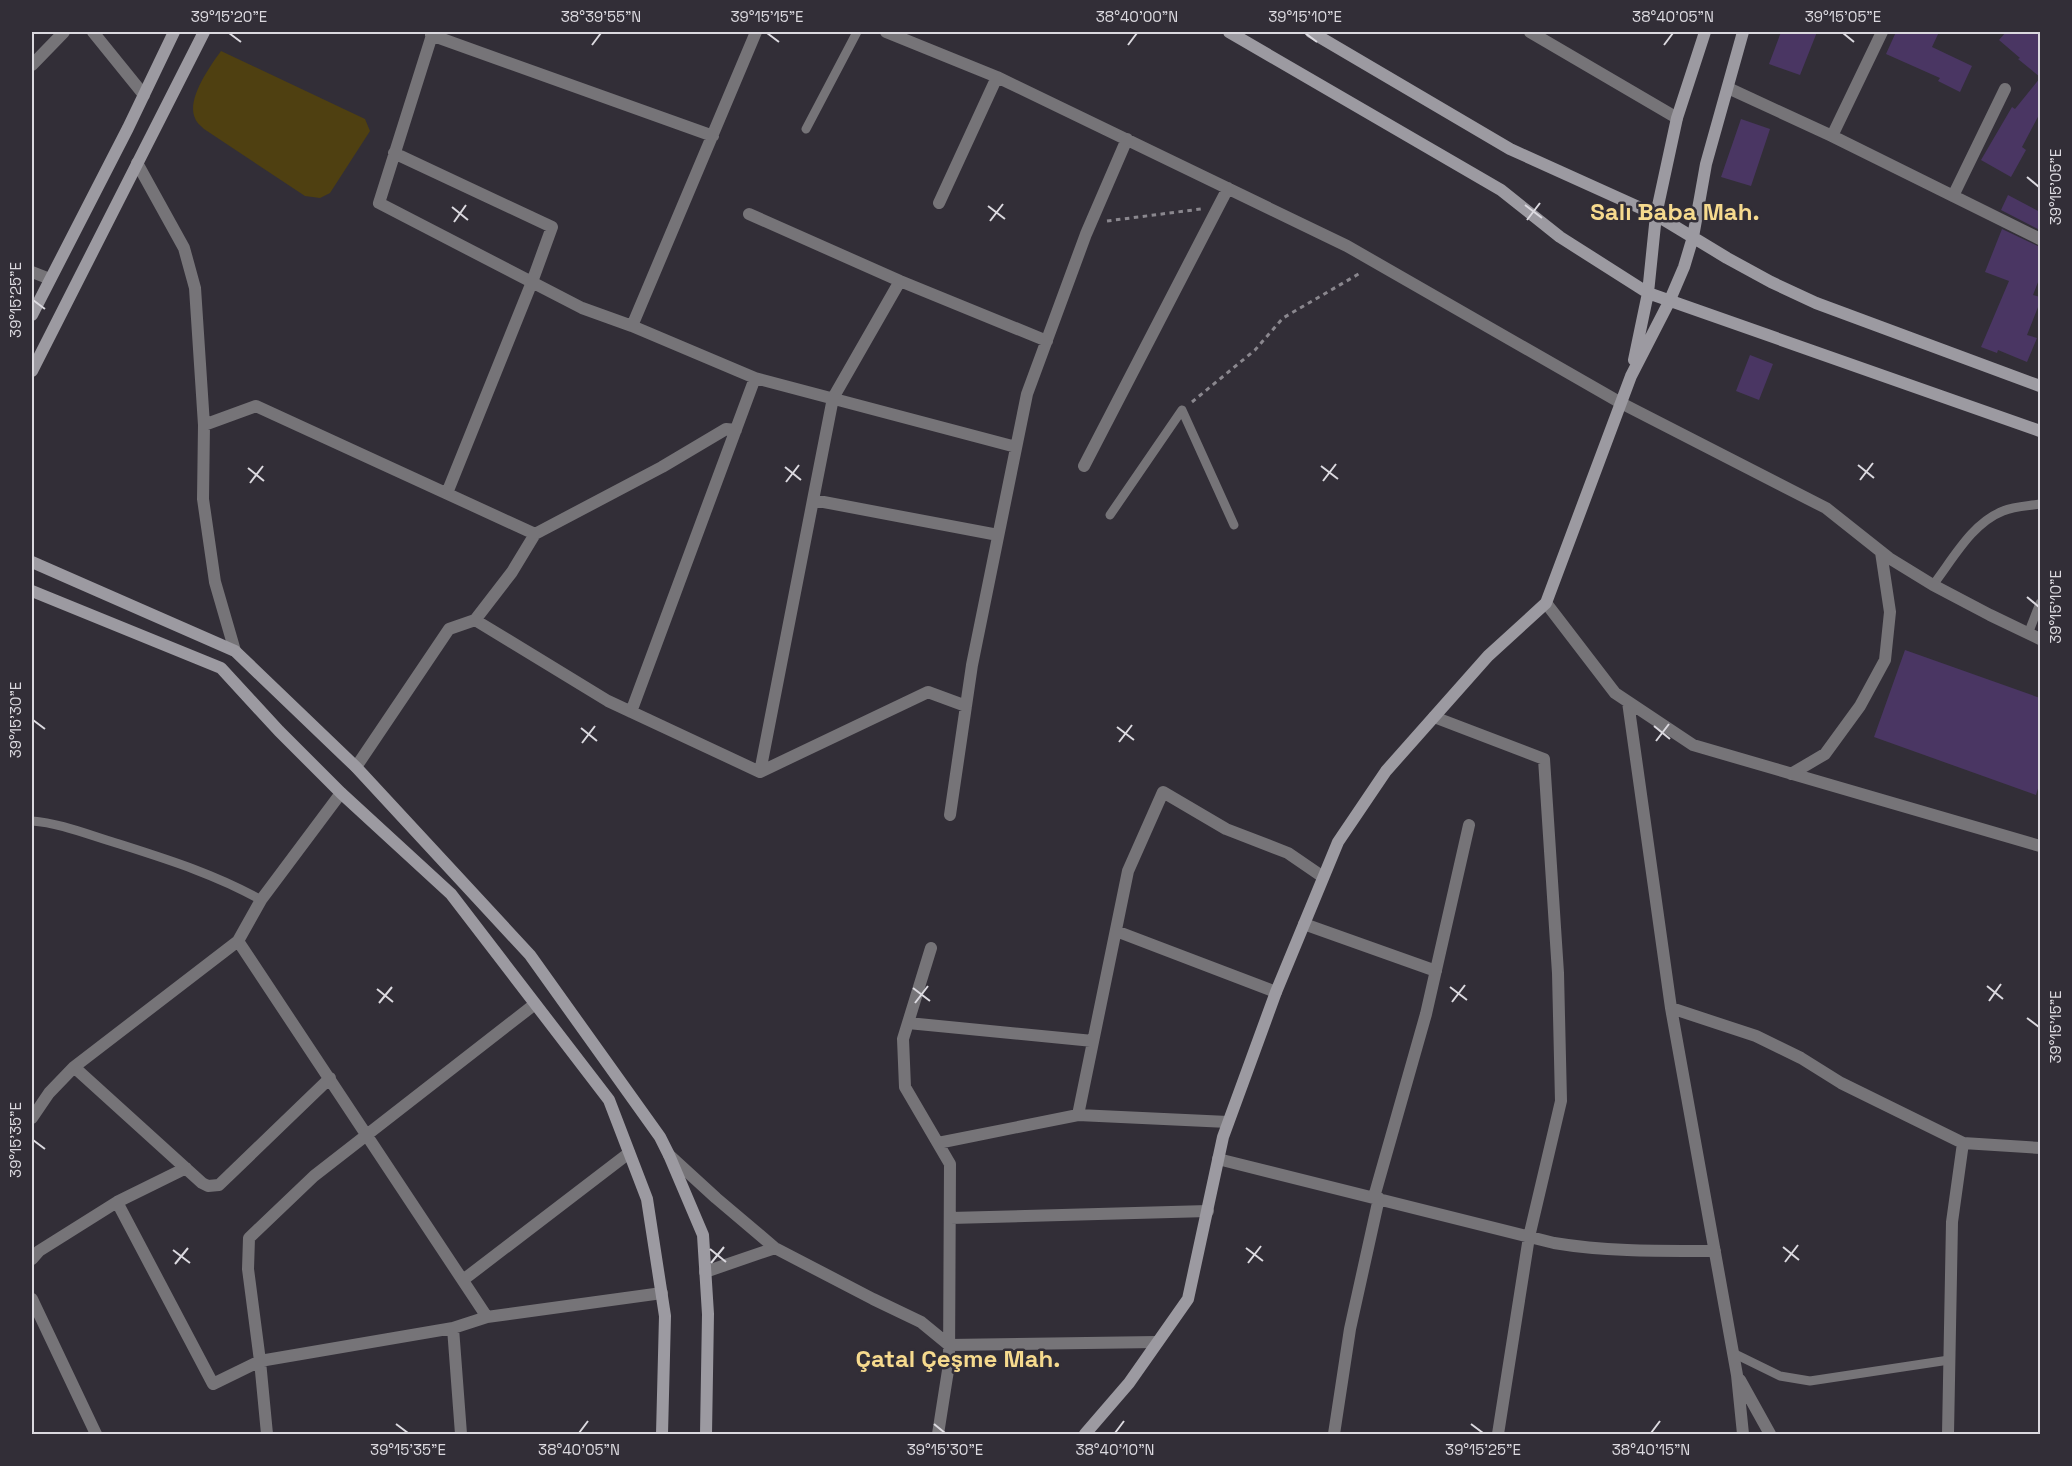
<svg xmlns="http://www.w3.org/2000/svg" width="2072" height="1466" font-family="'Space Grotesk',sans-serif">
<rect width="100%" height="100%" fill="#322e37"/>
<path fill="#4f4011" d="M221 51 365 119 370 131 330 193 320 198 305 196 204 129C201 126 196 122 195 118 186 99 211 65 221 51Z"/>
<path fill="#4a3663" d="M1781 32H1817L1800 75 1769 64Z
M1896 32H1939L1932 47 1972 66 1960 92 1938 81 1940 78 1886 54Z
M2006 32H2040V77L2018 59 2020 58 1999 40Z
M2040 78V113L2022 147 2026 150 2011 177 1981 160 2012 107 2015 109Z
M1741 119 1770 129 1751 186 1721 177Z
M2008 195 2040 212V230L2001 210Z
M2002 229 2040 247V277L2033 295 2040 297V302L2027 335 2037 338 2027 362 1998 350 1997 353 1981 347 2009 281 1985 272Z
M1750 355 1773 364 1759 400 1736 391Z
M1905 650 2040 698V782L2036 795 1874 737Z"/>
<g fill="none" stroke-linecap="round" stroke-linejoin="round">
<path stroke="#8a878e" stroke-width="3" stroke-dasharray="4.5 4.5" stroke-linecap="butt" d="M1107 221 1201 209
M1192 402 1255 350 1283 318 1362 272"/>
<path stroke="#767478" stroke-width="9" d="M806 129 857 32
M1110 515 1182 410 1234 525
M1933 585C1953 559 1972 523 2003 511 2015 506 2029 506 2040 504
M2028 634 2040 603
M32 821C60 823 89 835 116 843 166 859 215 874 261 900
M1733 1353 1780 1376 1810 1381 1949 1360"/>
<path stroke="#767478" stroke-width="12" d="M93 32 144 95
M433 32 379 203 582 308 632 326 755 378 1016 447
M886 32 997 77 1347 246 1621 403 1826 508 1889 558 1933 585 1990 615 2040 639
M1530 32 1677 118
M431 35 713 136
M32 65 64 32
M1728 88 1832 136 2040 239
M1832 136 1882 32
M394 153 552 227 532 282 447 493
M137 163 184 248 195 288 204 425 203 499 215 582 235 651
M1953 196 2005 89
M939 203 997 77
M749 214 900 281 1047 341
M32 272 50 279
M900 281 833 398 813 500 998 535
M632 326 756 32
M204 425 256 406 535 534 662 467 726 429 736 430
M1084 466 1228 188
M1546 603 1615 693 1693 745 2040 846
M475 620 512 572 535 534
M1628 702 1671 1008 1737 1375 1743 1434
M631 712 755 378
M1434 717 1544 759 1558 973 1561 1101 1529 1237 1498 1434
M356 767 449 629 475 620 608 701 760 772 928 692 966 706
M760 772 813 500
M1791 774 1825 754 1860 706 1885 660 1890 612 1881 552
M950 815 972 665 1027 394 1086 234 1127 139
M1304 924 1436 971
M1116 931 1276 992
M238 941 487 1317 662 1293
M931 948 903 1039 905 1087 950 1164 949 1364 938 1434
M1671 1008 1756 1036 1801 1058 1841 1083 1963 1143 2040 1148
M908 1023 1093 1041
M74 1067 202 1183 208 1186 219 1185 330 1078
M1078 1115 1128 871 1163 792 1226 829 1288 853 1323 877
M32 1118 49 1093 74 1067 238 941 261 900 341 793
M938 1143 1078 1115 1228 1122
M669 1155 716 1198 775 1248 873 1299 921 1322 949 1345 1157 1342
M1218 1159 1554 1243C1608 1252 1661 1251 1715 1251
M1374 1197 1426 1014 1469 825
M117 1202 213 1384 260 1361 453 1328
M950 1218 1208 1211
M32 1259 39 1251 117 1202 186 1168
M705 1272 775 1248
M463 1280 629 1153
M32 1299 96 1434
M1740 1380 1770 1434
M267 1434 260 1361 248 1269 249 1238 314 1176 535 1004
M461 1434 453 1328 487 1317
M1334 1434 1350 1329 1379 1198
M1948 1434 1952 1222 1963 1143"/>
<path stroke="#9c9aa1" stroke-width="12" d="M1229 32 1501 190 1560 237 1648 293 2040 431
M1311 32 1510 149 1656 215 1727 258 1771 282 1816 303 2040 386
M32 315 128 128 174 32
M1634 360 1648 293 1656 215 1677 118 1705 32
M32 371 204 32
M32 562 235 651 356 767 530 955 660 1137 669 1155 703 1235 708 1314 706 1434
M32 591 221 668 279 731 341 793 451 894 609 1100 647 1199 665 1316 662 1434
M1085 1434 1129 1383 1188 1299 1223 1137 1276 992 1338 842 1386 771 1488 656 1546 603 1631 376 1669 302 1684 267 1693 237 1706 164 1743 32"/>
</g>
<path fill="none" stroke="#dbd9df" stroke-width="2" d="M229 33 241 42M767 33 779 42M1305 33 1317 42M1843 33 1854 42M592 45 601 33M1128 45 1137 33M1664 45 1673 33M2027 177 2039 187M1525 205 1542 218M988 206 1005 219M452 207 468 220M1527 220 1540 203M990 221 1003 204M454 222 466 205M33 300 45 309M1858 465 1874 478M1321 466 1338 479M785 467 801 480M248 468 264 481M1860 480 1873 463M1323 481 1336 464M786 482 799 465M250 483 263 466M2027 597 2039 607M33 720 45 729M1654 726 1670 739M1117 727 1134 740M581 728 597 741M1656 741 1669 724M1119 742 1132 725M582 743 595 726M1987 986 2003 999M1450 987 1467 1000M913 988 930 1001M377 989 393 1002M1989 1001 2001 984M1452 1002 1465 985M379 1003 392 987M915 1003 928 986M2027 1018 2039 1027M33 1140 45 1149M1783 1247 1799 1260M1246 1248 1263 1261M710 1249 726 1262M173 1250 190 1263M1785 1262 1798 1245M711 1263 724 1247M1248 1263 1261 1246M175 1264 188 1248M396 1424 408 1433M934 1424 945 1433M1471 1424 1483 1433M579 1433 588 1421M1115 1433 1124 1421M1651 1433 1660 1421"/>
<g text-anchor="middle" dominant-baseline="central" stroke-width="5" stroke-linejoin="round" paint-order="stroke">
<g font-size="24" font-weight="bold" fill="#f6da8e" stroke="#322e37">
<text x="1675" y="211">Salı Baba Mah.</text>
<text x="958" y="1358">Çatal Çeşme Mah.</text>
</g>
</g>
<rect width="2072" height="1466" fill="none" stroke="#322e37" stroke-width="66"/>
<rect x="33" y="33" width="2006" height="1400" fill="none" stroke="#dbd9df" stroke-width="2"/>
<g font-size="15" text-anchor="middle" fill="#dbd9df">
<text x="229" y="22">39°15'20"E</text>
<text x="601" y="22">38°39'55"N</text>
<text x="767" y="22">39°15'15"E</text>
<text x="1137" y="22">38°40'00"N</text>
<text x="1305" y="22">39°15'10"E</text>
<text x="1673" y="22">38°40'05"N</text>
<text x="1843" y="22">39°15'05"E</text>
<text transform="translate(2056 187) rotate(-90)" y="5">39°15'05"E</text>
<text transform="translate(16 300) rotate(-90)" y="5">39°15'25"E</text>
<text transform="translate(2056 607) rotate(-90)" y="5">39°15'10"E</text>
<text transform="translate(16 720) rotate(-90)" y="5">39°15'30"E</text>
<text transform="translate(2056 1027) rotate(-90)" y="5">39°15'15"E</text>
<text transform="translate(16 1140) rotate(-90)" y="5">39°15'35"E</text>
<text x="408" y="1455">39°15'35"E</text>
<text x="579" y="1455">38°40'05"N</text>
<text x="945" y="1455">39°15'30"E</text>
<text x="1115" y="1455">38°40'10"N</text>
<text x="1483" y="1455">39°15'25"E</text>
<text x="1651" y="1455">38°40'15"N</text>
</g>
</svg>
